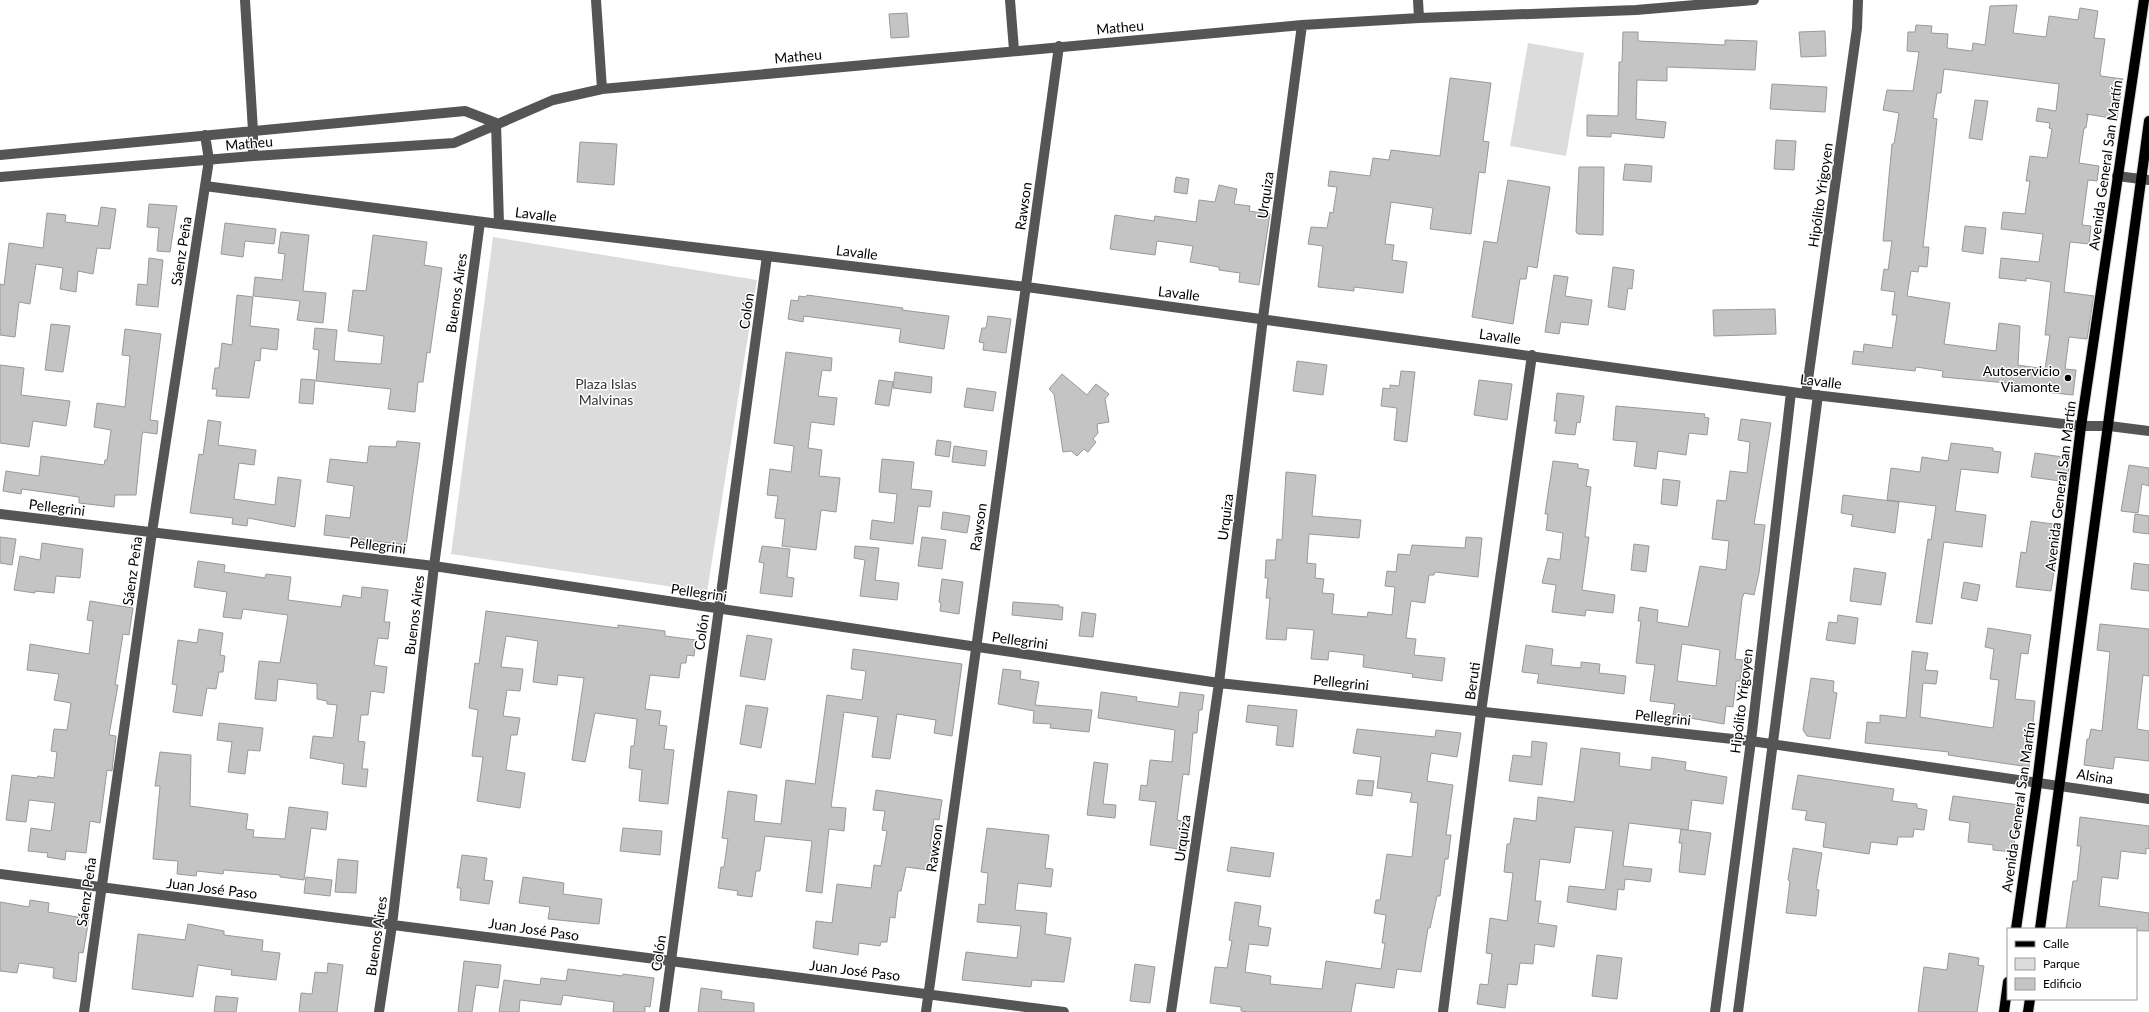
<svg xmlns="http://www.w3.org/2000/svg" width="2149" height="1012" font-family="Lato,sans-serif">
<rect width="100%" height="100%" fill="#fff"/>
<path fill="#dcdcdc" d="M1528 43 1584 53 1566 156 1510 146Z
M493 237 757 280 707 592 451 554Z"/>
<path fill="#c4c4c4" stroke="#999" fill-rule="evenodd" d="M2017 5 2013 33 2046 37 2049 16 2078 20 2080 8 2098 11 2094 38 2105 39 2100 73 2101 76 2123 79 2117 119 2086 114 2088 115 2086 128H2084L2079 163 2099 166 2097 181 2088 180 2082 225 2091 226 2089 244 2070 242 2064 292 2094 296 2087 339 2069 337 2065 369 2076 370 2073 395 2017 389 2018 384 1942 377 1943 371 1916 367 1915 371 1852 364 1854 351 1863 352 1864 344 1892 348 1897 315H1892L1895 292 1881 290 1884 269 1888 270 1892 241H1883L1892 144H1894L1899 113 1883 110 1887 90 1913 91 1919 52 1907 51 1908 32H1915L1916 25 1932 26 1931 33 1948 34 1947 48 1972 51 1973 43 1985 45 1990 6ZM1944 69 2059 84 2056 111 2038 108 2036 121 2050 123 2049 128 2052 129 2047 158 2030 156 2026 181H2030L2025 214 2003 212 2001 229 2043 234 2039 262 2001 258 1999 278 2026 281V278L2051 282 2045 335H2050L2045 369 2018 365 2020 326 1999 323 1996 351 1944 344 1950 303 1907 296 1911 271 1918 272 1919 266 1927 267 1929 247H1923L1937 119 1933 118 1937 93H1941Z
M907 13 909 37 891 38 889 14Z
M1825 31 1826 56 1801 57 1799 32Z
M1623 32H1638V41L1725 45V40L1757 41 1755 70 1667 67V81L1637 80 1636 119 1666 122 1664 138 1611 133V137L1587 136V115L1618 116 1619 62H1622Z
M1450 78 1491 83 1483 141 1489 142 1485 173 1479 172 1471 234 1430 229 1433 208 1391 202 1385 244 1394 245 1392 260 1407 262 1403 293 1354 287V291L1318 287 1323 246 1308 244 1311 227 1327 228 1330 212 1333 213 1337 187 1328 186 1330 171 1370 176 1373 158 1389 160 1391 150 1440 156Z
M1772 84 1827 87 1825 112 1770 109Z
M1975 100 1988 101 1982 140 1969 138Z
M1776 140 1796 141 1794 170 1774 169Z
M580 142 617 144 614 185 577 182Z
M1625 164 1652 166 1651 182 1623 180Z
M1579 167H1604L1603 235 1578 234 1576 232Z
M1176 177 1189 179 1187 194 1174 192Z
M1508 180 1550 187 1537 268 1528 266 1526 279H1520L1513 324 1472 317 1484 241 1497 243Z
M1219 185 1237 189 1234 204 1250 206 1249 211 1270 214 1259 285 1239 282 1240 273 1219 270V267L1190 262 1193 246 1157 241 1155 255 1110 249 1115 215 1154 221 1155 216 1196 222 1199 200 1215 202Z
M149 204 177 206 170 252 157 251 159 228 147 227Z
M101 207 116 209 110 249 97 248 93 274 78 271 76 292 60 289 63 268 36 264 30 304 19 302 15 337 0 335V284L4 285 9 243 43 248 47 213 66 215 65 222 98 226Z
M225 223 276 229 274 244 245 241 243 257 221 254Z
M1965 226 1986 228 1983 254 1962 251Z
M281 232 309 235 303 291 326 293 323 323 297 320 300 301 253 296 255 277 282 280 285 254 278 253Z
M373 235 427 242 424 265 442 268 430 353 427 352 423 382H418L415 412 388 409 391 389 316 381 319 350 313 349 315 328 337 330 334 361 381 364 384 336 348 331 353 290 366 291Z
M149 258 163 260 158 307 136 305 138 284 147 285Z
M1613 267 1634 270 1632 289 1628 288 1625 310 1608 307Z
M1554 275 1568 277 1565 296 1592 300 1588 325 1561 322 1559 334 1545 332Z
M237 295 253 297 250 326 279 329 277 350 261 348 260 361 255 360 249 398 216 396 217 389H212L215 368H219L222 343 232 345Z
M807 295 903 308 902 310 949 316 944 349 899 342 901 329 804 316 803 322 788 319 791 300 798 301 799 296 806 297Z
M1775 309 1776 334 1714 336 1713 310Z
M988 316 1011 319 1006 353 983 350 984 343 979 342 982 328H986Z
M51 324 70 326 63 372 45 370Z
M125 329 161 334 150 420 158 421 157 434 143 432 142 435 136 495H115L114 507 79 503V497L22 489 21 494 3 491 6 471 39 476 41 456 104 465 105 460H107L111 430 94 427 97 403 125 407 130 356 122 355Z
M786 352 832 358 831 371 822 370 818 396 837 398 834 425 811 422 808 448 822 450 819 476 840 478 836 512 821 510 816 550 782 546 785 519 775 518 778 496 767 495 770 469 791 472 794 446 774 443Z
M1297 361 1327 365 1323 395 1293 391Z
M0 365 24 368 21 395 70 401 66 426 33 421 29 447 0 443Z
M1401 371 1415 372 1407 442 1394 440 1397 408 1381 406 1383 388 1390 389V385L1399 386Z
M895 372 932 377 931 393 893 388Z
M1062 374 1087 395 1096 384 1109 394 1105 399 1109 422 1097 424 1098 433 1093 439 1096 442 1088 452 1084 449 1077 456 1071 451 1063 452 1054 394 1049 389Z
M301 379 315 380 313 404 299 403Z
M879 380 893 382 889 406 875 404Z
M1479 380 1512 384 1507 420 1474 415Z
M967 388 996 392 993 411 964 407Z
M1557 393 1584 396 1580 423 1577 422 1575 435 1555 433 1557 421H1554Z
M1616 406 1705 414 1704 417 1709 418 1707 435 1689 433 1686 455 1658 451 1656 469 1634 466 1637 442 1613 440Z
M1741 419 1771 423 1754 524 1765 525 1759 573 1754 595 1744 593 1742 599 1735 659 1743 660 1740 681H1736L1733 707 1726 706 1724 724 1673 715 1675 704 1650 701 1655 665 1636 663 1641 621H1638L1640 607 1658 610 1657 622 1688 627 1700 566 1726 570 1729 541 1712 539 1717 500 1726 501 1730 471 1747 473 1750 442 1738 440ZM1682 644 1720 650 1716 686 1677 681Z
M208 420 221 422 218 445 256 450 254 465 239 463 234 499 275 505 278 477 301 480 295 527 248 518 247 526 232 524 233 518 190 513 199 454 203 455Z
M937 440 951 442 949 457 935 455Z
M397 441 420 443 406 545 324 535 326 515 350 518 354 486 327 482 330 459 367 463 369 446 396 447Z
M1951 443 1993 448V451L2001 452 1998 473 1961 469 1955 511 1986 515 1982 547 1944 542 1932 624 1916 622 1928 539 1931 540 1936 506 1887 500 1891 468 1920 472 1922 457 1948 461Z
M954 446 987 451 985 466 952 462Z
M2035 453 2070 458 2067 482 2031 477Z
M882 459 914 462 911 489 932 491 930 507 918 506 913 544 870 539 872 520 894 523 897 494 879 492Z
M1553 461 1578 464V468L1589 470 1586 486 1591 487 1585 537H1589L1582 590 1615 595 1613 613 1586 610 1585 616 1552 612 1556 585 1542 583 1548 558 1560 560 1563 533 1546 530 1548 514H1545Z
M2129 465 2149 468V486L2142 484 2138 513 2121 511Z
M1286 472 1316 475 1312 516 1361 520 1359 538 1309 534 1307 563 1316 564 1315 578 1324 579 1322 593 1334 594 1332 614 1367 617 1368 612 1392 615 1395 587 1385 586 1387 571 1396 572 1398 554 1410 555 1412 545 1465 548 1466 537 1482 538 1478 577 1435 572 1434 575H1429L1425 603 1411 601 1406 638 1416 639 1414 655 1445 658 1442 681 1412 677 1413 674 1363 667 1364 655 1329 651 1328 660 1311 659 1314 630 1287 628 1286 640 1266 639 1270 598H1266L1268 578H1265L1266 560H1275L1277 539 1282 540Z
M1663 479 1680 481 1677 506 1661 504Z
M1843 495 1899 502 1895 533 1851 526 1853 515 1841 513Z
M943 512 970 516 967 533 941 529Z
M2135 514 2149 516V534L2133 532Z
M2031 521 2061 525 2051 591 2016 587 2021 552 2026 553Z
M0 537 16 539 12 565 0 563Z
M922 537 946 540 942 569 918 566Z
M42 543 83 549 80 578 56 576 54 593 35 591V593L14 590 20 556 40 560Z
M1634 544 1649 546 1646 572 1631 570Z
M762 546 790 549 787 577 794 578 792 597 760 593 764 563 759 562Z
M855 546 879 548 875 580 899 583 897 600 860 596 865 560 854 558Z
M198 561 225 565 224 572 265 578 266 574 291 577 288 600 341 607 343 595 361 598 362 587 388 590 384 622H390L388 639 378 638 374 665 387 667 384 693 371 691 368 715H361L358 741 365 742 362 769H368L366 787 342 784 344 764 310 758 313 736 333 738 337 705 327 704V701L317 699V684L278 679 276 701 255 699 259 661 280 663 288 615 243 609 241 619 223 617 227 592 194 587Z
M2134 563 2149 565V591L2131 589Z
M1854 568 1886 573 1881 605 1850 601Z
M942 579 963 582 959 614 940 611 941 603 939 602Z
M1964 582 1980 585 1977 601 1961 598Z
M90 601 133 608 129 635 123 634 115 685H118L109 735 116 736 112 771 107 770 100 823 90 821 86 853 66 851 65 860 47 857 48 853 28 851 31 828 51 831 55 803 29 800 26 822 6 820 12 775 37 778 38 776 54 778 57 752 51 751 54 729 67 730 71 703 54 700 59 674 27 670 30 644 89 654 93 621 87 620Z
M1013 602 1059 605V607H1063L1062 620 1012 615Z
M486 611 618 628V625L665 631V636L696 640 694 656 687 655 686 663H681L679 678 650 675 645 709 661 711 659 725 667 726 664 749 674 750 668 804 639 801 642 770 629 768 631 746H634L637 719 595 713 585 762 572 760 584 678 558 675 557 685 533 682 538 641 506 636 501 667 523 669 520 691 507 690 503 716 520 718 517 735H511L506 770 525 773 520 808 477 801 483 757 472 756 478 710 469 708 475 663 479 664Z
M1082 612 1096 614 1093 637 1079 636Z
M1838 615 1858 618 1855 644 1826 640 1829 622 1837 623Z
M2100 624 2149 629V676L2143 675 2137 729 2149 731V761L2115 757 2113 769 2084 765 2087 739H2089L2091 729 2102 731 2110 652 2097 650Z
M1988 628 2031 635 2028 654 2021 653 2015 699 2035 701 2029 767 1948 755 1949 752 1865 743 1867 722 1880 723V715L1906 718 1912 651 1928 653 1925 670 1938 671 1936 684 1923 683 1920 717 1993 728 1999 680 1990 679 1994 649 1985 647Z
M199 629 223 633 220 655 225 656 223 672H219L216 689 207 688 202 716 173 712 177 685 172 684 178 640 197 643Z
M747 635 772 639 765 680 740 676Z
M1526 645 1553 649 1551 665 1581 668V662L1600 664 1599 673 1626 676 1624 694 1537 683 1539 674 1522 672Z
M853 649 962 664 952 736 934 733 936 720 897 714 890 759 872 757 878 717 844 712 831 807 846 808 844 831 829 829 822 893 806 891 812 841 765 836 760 871H756L752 897 737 895 738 891 718 888 721 867H724L728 839 722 838 728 791 757 795 754 821 781 824 786 780 815 784 827 695 862 700 866 671 851 669Z
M1003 669 1021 671 1020 679 1039 682 1035 705 1092 710 1089 732 1050 728 1051 724 1033 723 1034 711 998 704Z
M1811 678 1834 681 1833 692 1837 693 1830 739 1807 736 1803 730Z
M1101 692 1137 697 1136 701 1178 707 1180 692 1204 695 1202 710H1199L1197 733H1193L1189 775 1183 774 1177 820 1187 822 1185 832H1188L1186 850 1150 845 1156 802 1139 800 1141 785 1147 786 1150 760 1172 762 1175 730 1098 718Z
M746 705 768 708 761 748 740 744Z
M1248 705 1297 710 1293 747 1276 745 1278 726 1246 722Z
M219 723 263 728 260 751 248 750 245 774 228 772 232 742 217 740Z
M1357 729 1435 737 1436 730 1461 733 1457 757 1431 753 1427 781 1453 785 1446 835H1451L1448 859H1445L1440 896H1437L1430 928H1428L1421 972 1397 969 1394 988 1356 983 1351 1012H1248L1241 1011V1007L1210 1003 1215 967 1227 968 1232 941 1229 940 1235 902 1261 906 1258 926 1271 928 1268 946 1249 944 1245 972 1271 976 1270 984 1322 989 1326 961 1381 969 1385 943H1382L1386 915 1374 913 1376 900H1380L1387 854 1412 857 1418 803 1410 802 1412 793 1377 788 1381 757 1353 753Z
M1532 741 1547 743 1542 785 1509 781 1513 755 1531 757Z
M1581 748 1620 753 1619 766 1651 770 1652 757 1686 762 1685 770 1727 777 1723 804 1692 800 1688 830 1629 823 1623 866 1652 869 1650 882 1625 879 1624 890 1618 889 1616 910 1567 902 1569 886 1605 890 1613 831 1575 827 1570 863 1540 859 1535 901H1541L1538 923 1557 926 1554 947 1535 944 1533 964 1520 963 1517 985 1508 984 1505 1008 1477 1004 1480 984 1488 985 1492 954 1486 953 1490 918 1507 921 1513 873 1504 872 1507 844H1510L1514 818 1536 821 1538 797 1574 802Z
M160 752 191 755 190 806 248 814 246 829 254 830 253 837 285 839 289 807 328 812 326 830 311 828 304 880 280 877V875L224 870 223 874 197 871 196 876 177 874 178 861 153 859 160 786H155Z
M1094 762 1108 764 1103 804 1116 805 1115 818 1087 815Z
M1798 775 1894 789 1892 801 1917 804V808L1927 810 1924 830 1914 829 1913 837H1898L1897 845 1871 842 1869 854 1823 847 1826 823 1805 820 1807 811 1792 809Z
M1358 780 1374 781 1372 796 1356 794Z
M876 790 942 800 939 820 934 819 930 846H932L929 870 906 867 901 891H898L895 918 890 917 887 942H881L880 946 859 943 858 955 813 948 816 921 832 923 837 884 871 888 874 865 881 866 887 831 882 830 885 811 873 810Z
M1953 796 2019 805 2013 852 1993 850V845L1968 842 1970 823 1949 820Z
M2080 817 2149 826V849L2146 848V854L2121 851 2118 879 2102 877 2099 906 2149 913V931L2066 929 2073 881H2077L2081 846H2077Z
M623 828 662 831 660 855 620 851Z
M987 828 1049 835 1045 868 1053 869 1051 887 1018 883 1015 910 1047 913 1045 934 1071 938 1064 982 1032 980 1031 987 962 980 966 952 1017 958 1021 926 977 922 979 904 985 905 988 873 981 872Z
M1681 829 1711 833 1705 875 1679 872 1682 843H1679Z
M1231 847 1274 853 1270 877 1227 871Z
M1793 848 1822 853 1816 889 1819 890 1816 916 1786 913 1790 881 1788 880Z
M462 855 487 858 484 880 493 881 489 904 460 900 461 888H457Z
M338 859 358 861 356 893 335 892Z
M306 877 332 880 330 896 304 893Z
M523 877 564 883 563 894 602 899 599 924 548 919 550 907 519 903Z
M30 900 49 903 48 912 89 919 83 953 79 952 76 982 53 978 54 968 19 963 17 973 0 971V902L29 907Z
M188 924 224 931V935L263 940 262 951 280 953 276 980 231 975 232 970 198 965 193 997 132 989 138 934 185 940Z
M1949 953 1979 958 1978 965 1984 966 1977 1012H1918L1924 967 1947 970Z
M1597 955 1622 958 1617 999 1592 996Z
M464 961 501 965 498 988 476 985 472 1012H458Z
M328 963 343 965 337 1012H299L301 993 312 994 315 972 327 973Z
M1135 964 1155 967 1150 1003 1130 1001Z
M568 969 622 976 623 974 654 978 650 1007 645 1006V1012H613L614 1002 563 995 561 1005 520 1000 519 1012H499L504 980 540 985 541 978 566 981Z
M701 988 722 991 721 999 754 1003V1012H698Z
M216 996 238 998 236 1012H214Z"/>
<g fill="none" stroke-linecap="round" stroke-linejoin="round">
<g stroke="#dbdbdb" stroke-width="12">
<path id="major" d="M2016 929 2037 783 2081 426 2144 0
M2040 929 2149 121
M2004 1012 2008 982
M2028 1012 2030 999"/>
</g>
<path stroke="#555" stroke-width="10" d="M245 0 253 131V156
M596 0 602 89
M1010 0 1014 50
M1418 0 1419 18
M496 123 499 224
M0 155 465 111 496 123
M2117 176 2149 180
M0 177 253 156 454 143 553 100 602 89 1302 25 1419 18 1636 10 1754 0
M205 186 499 224 1027 287 1806 394 2081 426H2109L2149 431
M1806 394 1857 28 1858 0
M0 514 434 566 1219 683 1751 741 2149 799
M0 874 1064 1012
M84 1012 152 532 209 160 205 135
M379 1012 392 925 434 566 480 222
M664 1012 767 256
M926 1012 1059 46
M1171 1012 1219 683 1263 318 1302 25
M1443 1012 1481 712 1532 355
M1715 1012 1751 741 1791 392
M1738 1012 1818 395"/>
<use href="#major" stroke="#000" stroke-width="10"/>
</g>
<circle fill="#000" stroke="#fff" stroke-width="1.5" cx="2068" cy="378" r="4"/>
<g text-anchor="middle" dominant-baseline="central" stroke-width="3" stroke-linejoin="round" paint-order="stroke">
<g font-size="14" fill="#000" stroke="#fff">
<text transform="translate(1120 27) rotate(-5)">Matheu</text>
<text transform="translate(798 56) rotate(-5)">Matheu</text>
<text transform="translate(249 143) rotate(-5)">Matheu</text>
<text transform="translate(2105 165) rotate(-82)">Avenida General San Martín</text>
<text transform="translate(1265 195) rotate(-82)">Urquiza</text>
<text transform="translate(1820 195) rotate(-82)">Hipólito Yrigoyen</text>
<text transform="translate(1023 206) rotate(-82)">Rawson</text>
<text transform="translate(536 214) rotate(7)">Lavalle</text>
<text transform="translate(181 251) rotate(-81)">Sáenz Peña</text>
<text transform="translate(857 252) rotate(7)">Lavalle</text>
<text transform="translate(456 293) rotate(-82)">Buenos Aires</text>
<text transform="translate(1179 293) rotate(7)">Lavalle</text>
<text transform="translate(746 311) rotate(-82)">Colón</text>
<text transform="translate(1500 336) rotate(8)">Lavalle</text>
<text transform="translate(1821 381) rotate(7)">Lavalle</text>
<text transform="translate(2060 486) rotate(-83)">Avenida General San Martín</text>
<text transform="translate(57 507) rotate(7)">Pellegrini</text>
<text transform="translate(1225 517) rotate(-83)">Urquiza</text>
<text transform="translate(978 527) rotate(-82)">Rawson</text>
<text transform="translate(378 545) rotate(7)">Pellegrini</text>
<text transform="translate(132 571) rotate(-82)">Sáenz Peña</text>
<text transform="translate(699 592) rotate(8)">Pellegrini</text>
<text transform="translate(414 615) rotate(-83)">Buenos Aires</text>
<text transform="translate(701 632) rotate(-82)">Colón</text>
<text transform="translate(1020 640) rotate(8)">Pellegrini</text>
<text transform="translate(1472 681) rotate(-82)">Beruti</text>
<text transform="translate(1341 682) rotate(6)">Pellegrini</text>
<text transform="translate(1741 701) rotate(-83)">Hipólito Yrigoyen</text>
<text transform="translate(1663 717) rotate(6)">Pellegrini</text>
<text transform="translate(2095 776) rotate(9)">Alsina</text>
<text transform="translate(2018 807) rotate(-82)">Avenida General San Martín</text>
<text transform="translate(1182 838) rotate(-82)">Urquiza</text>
<text transform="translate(934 848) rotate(-82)">Rawson</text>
<text transform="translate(212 888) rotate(7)">Juan José Paso</text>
<text transform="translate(86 892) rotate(-82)">Sáenz Peña</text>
<text transform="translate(534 929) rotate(8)">Juan José Paso</text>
<text transform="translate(376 936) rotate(-82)">Buenos Aires</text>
<text transform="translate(658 953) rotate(-82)">Colón</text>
<text transform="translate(855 970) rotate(7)">Juan José Paso</text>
</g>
<g font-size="14" fill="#000" stroke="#fff" text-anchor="end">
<text x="2060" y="370">Autoservicio<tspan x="2060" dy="16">Viamonte</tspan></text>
</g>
<g font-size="14" fill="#333" stroke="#fff">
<text x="606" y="383">Plaza Islas<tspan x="606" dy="16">Malvinas</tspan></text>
</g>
</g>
<rect x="2007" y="928" width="130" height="72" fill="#ffffff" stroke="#999999"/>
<rect x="2015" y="941" width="20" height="6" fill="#000000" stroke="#999999"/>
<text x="2043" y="948" font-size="12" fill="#000000">Calle</text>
<rect x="2015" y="958" width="20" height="12" fill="#dcdcdc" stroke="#999999"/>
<text x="2043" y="968" font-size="12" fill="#000000">Parque</text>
<rect x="2015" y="978" width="20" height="12" fill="#c4c4c4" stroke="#999999"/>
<text x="2043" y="988" font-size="12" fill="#000000">Edificio</text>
</svg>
